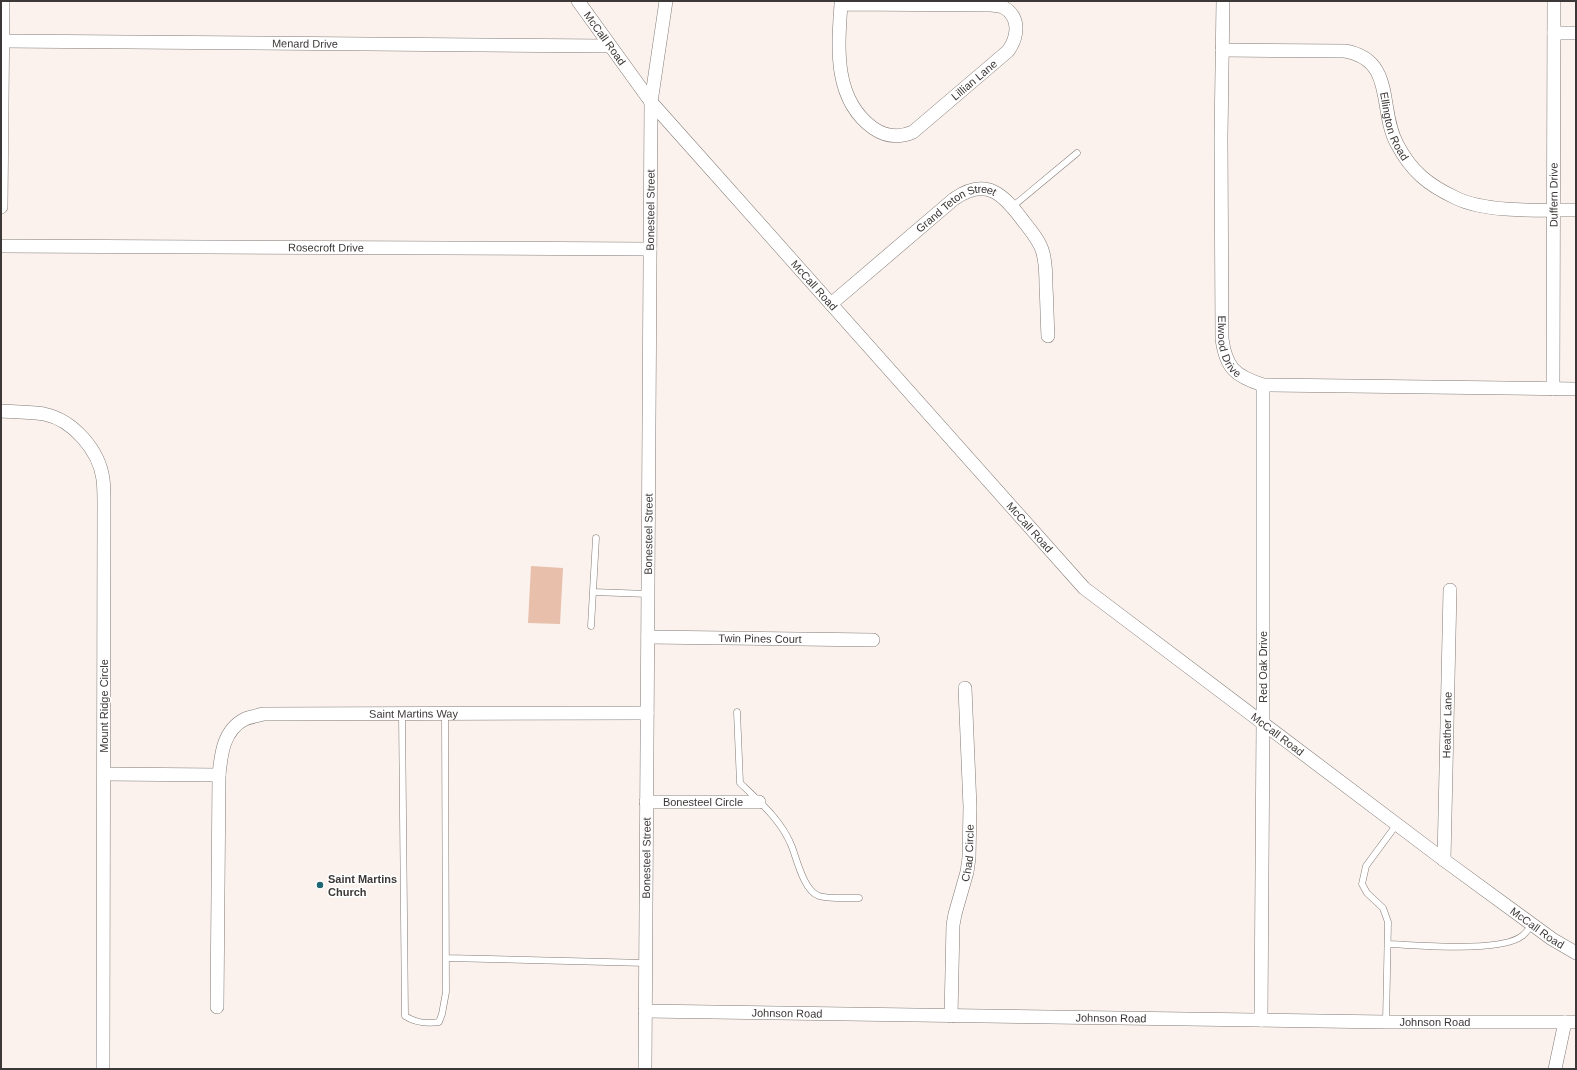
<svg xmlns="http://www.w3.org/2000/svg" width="1577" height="1070" font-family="Helvetica,sans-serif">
<rect width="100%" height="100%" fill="#fbf2ed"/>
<path fill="#e7bfaa" d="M531 566 563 568 560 624 528 623Z"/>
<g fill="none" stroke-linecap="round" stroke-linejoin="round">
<g stroke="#827a76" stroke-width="7">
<path id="lane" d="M1012 207 1077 153
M593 592 648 594
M591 626 596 538
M737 712 740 783C760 802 782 821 792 847 797 860 804 891 819 896 828 899 848 898 859 898
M402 714 405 1016C416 1023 426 1024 439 1022L442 1014 446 992 445 714
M1388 944C1418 945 1500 953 1522 936 1526 933 1529 928 1532 925
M447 958 646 963
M1386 1022 1388 922 1383 908 1367 893 1362 884 1366 866 1397 824"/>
</g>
<g stroke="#827a76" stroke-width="14">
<g id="street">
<path id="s1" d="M578 1 651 102 1084 588 1444 860 1552 939 1576 953"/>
<path id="s2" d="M1223 1 1221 137 1222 339C1226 368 1235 376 1263 385L1576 389"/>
<path d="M841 4 990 5C994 5 999 6 1003 7 1021 17 1018 37 1008 51L913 132C899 138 886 137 873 128 833 99 838 47 841 4Z"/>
<path d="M1554 33H1576"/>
<path id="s3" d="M1 41 609 46"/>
<path id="s4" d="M1222 50 1345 51C1396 60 1378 109 1397 144 1411 171 1428 185 1456 198 1487 213 1541 210 1576 210"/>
<path d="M1 207 3 1"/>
<path id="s5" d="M1 246 650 249"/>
<path id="s6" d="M831 304 954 199C987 176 1004 195 1024 222 1031 231 1040 241 1043 253 1046 264 1046 276 1046 287 1047 303 1047 319 1048 336"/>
<path id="s7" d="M1553 389 1554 1"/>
<path d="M1 411C15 412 30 412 44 414 73 420 99 450 103 479 104 487 104 495 104 503L103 1069"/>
<path id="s8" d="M648 637 873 640"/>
<path d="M104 774 219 775"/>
<path id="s9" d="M646 802H759"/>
<path id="s10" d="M1444 860 1450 590"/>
<path id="s11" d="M217 1007 219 775C221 755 223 730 245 719 250 717 257 716 263 714L647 713"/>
<path id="s12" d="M645 1011 1386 1022H1576"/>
<path id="s13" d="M951 1016 953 925 955 914 967 872 969 858 970 807 965 688"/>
<path d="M1261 1020 1263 723V385"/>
<path id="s14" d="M645 1069 651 102 666 1"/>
<path d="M1555 1069 1565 1022"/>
</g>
</g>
<use href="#lane" stroke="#fff" stroke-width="6"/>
<use href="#street" stroke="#fff" stroke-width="13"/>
</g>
<circle fill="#1f6675" stroke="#fff" stroke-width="1.5" cx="320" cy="885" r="4"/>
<g text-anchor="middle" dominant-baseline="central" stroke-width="3" stroke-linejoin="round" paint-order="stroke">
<g font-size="11" fill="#3c3837" stroke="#fff">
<text stroke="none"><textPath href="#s1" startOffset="46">McCall Road</textPath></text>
<text stroke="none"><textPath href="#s3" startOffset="304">Menard Drive</textPath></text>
<text transform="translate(974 80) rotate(-40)">Lillian Lane</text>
<text stroke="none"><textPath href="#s4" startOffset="220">Ellington Road</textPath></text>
<text stroke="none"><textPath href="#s7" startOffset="194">Duffern Drive</textPath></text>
<text stroke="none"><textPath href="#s14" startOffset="859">Bonesteel Street</textPath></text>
<text stroke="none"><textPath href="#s6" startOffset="160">Grand Teton Street</textPath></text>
<text stroke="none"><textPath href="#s5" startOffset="325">Rosecroft Drive</textPath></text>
<text stroke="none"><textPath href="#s1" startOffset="370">McCall Road</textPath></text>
<text stroke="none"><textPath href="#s2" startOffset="347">Elwood Drive</textPath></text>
<text stroke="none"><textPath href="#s1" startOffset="694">McCall Road</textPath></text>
<text stroke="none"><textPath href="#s14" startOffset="535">Bonesteel Street</textPath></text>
<text stroke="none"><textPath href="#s8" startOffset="112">Twin Pines Court</textPath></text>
<text transform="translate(1263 667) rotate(-90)">Red Oak Drive</text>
<text transform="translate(104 706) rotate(-90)">Mount Ridge Circle</text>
<text stroke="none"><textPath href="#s11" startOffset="466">Saint Martins Way</textPath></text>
<text stroke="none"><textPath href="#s10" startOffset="135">Heather Lane</textPath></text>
<text stroke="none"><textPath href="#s1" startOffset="1018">McCall Road</textPath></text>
<text stroke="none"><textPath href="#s9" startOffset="57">Bonesteel Circle</textPath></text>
<text stroke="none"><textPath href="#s13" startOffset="165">Chad Circle</textPath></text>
<text stroke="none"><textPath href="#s14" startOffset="211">Bonesteel Street</textPath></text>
<text stroke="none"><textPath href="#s1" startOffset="1342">McCall Road</textPath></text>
<text stroke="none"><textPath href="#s12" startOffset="142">Johnson Road</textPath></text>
<text stroke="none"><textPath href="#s12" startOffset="466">Johnson Road</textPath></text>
<text stroke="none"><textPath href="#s12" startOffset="790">Johnson Road</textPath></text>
</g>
<g font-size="11" font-weight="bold" fill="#3c3837" stroke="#fff" text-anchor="start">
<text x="328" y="879">Saint Martins<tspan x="328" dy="13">Church</tspan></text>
</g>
</g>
<rect width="1577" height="1070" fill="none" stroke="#3c3837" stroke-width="4"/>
</svg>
